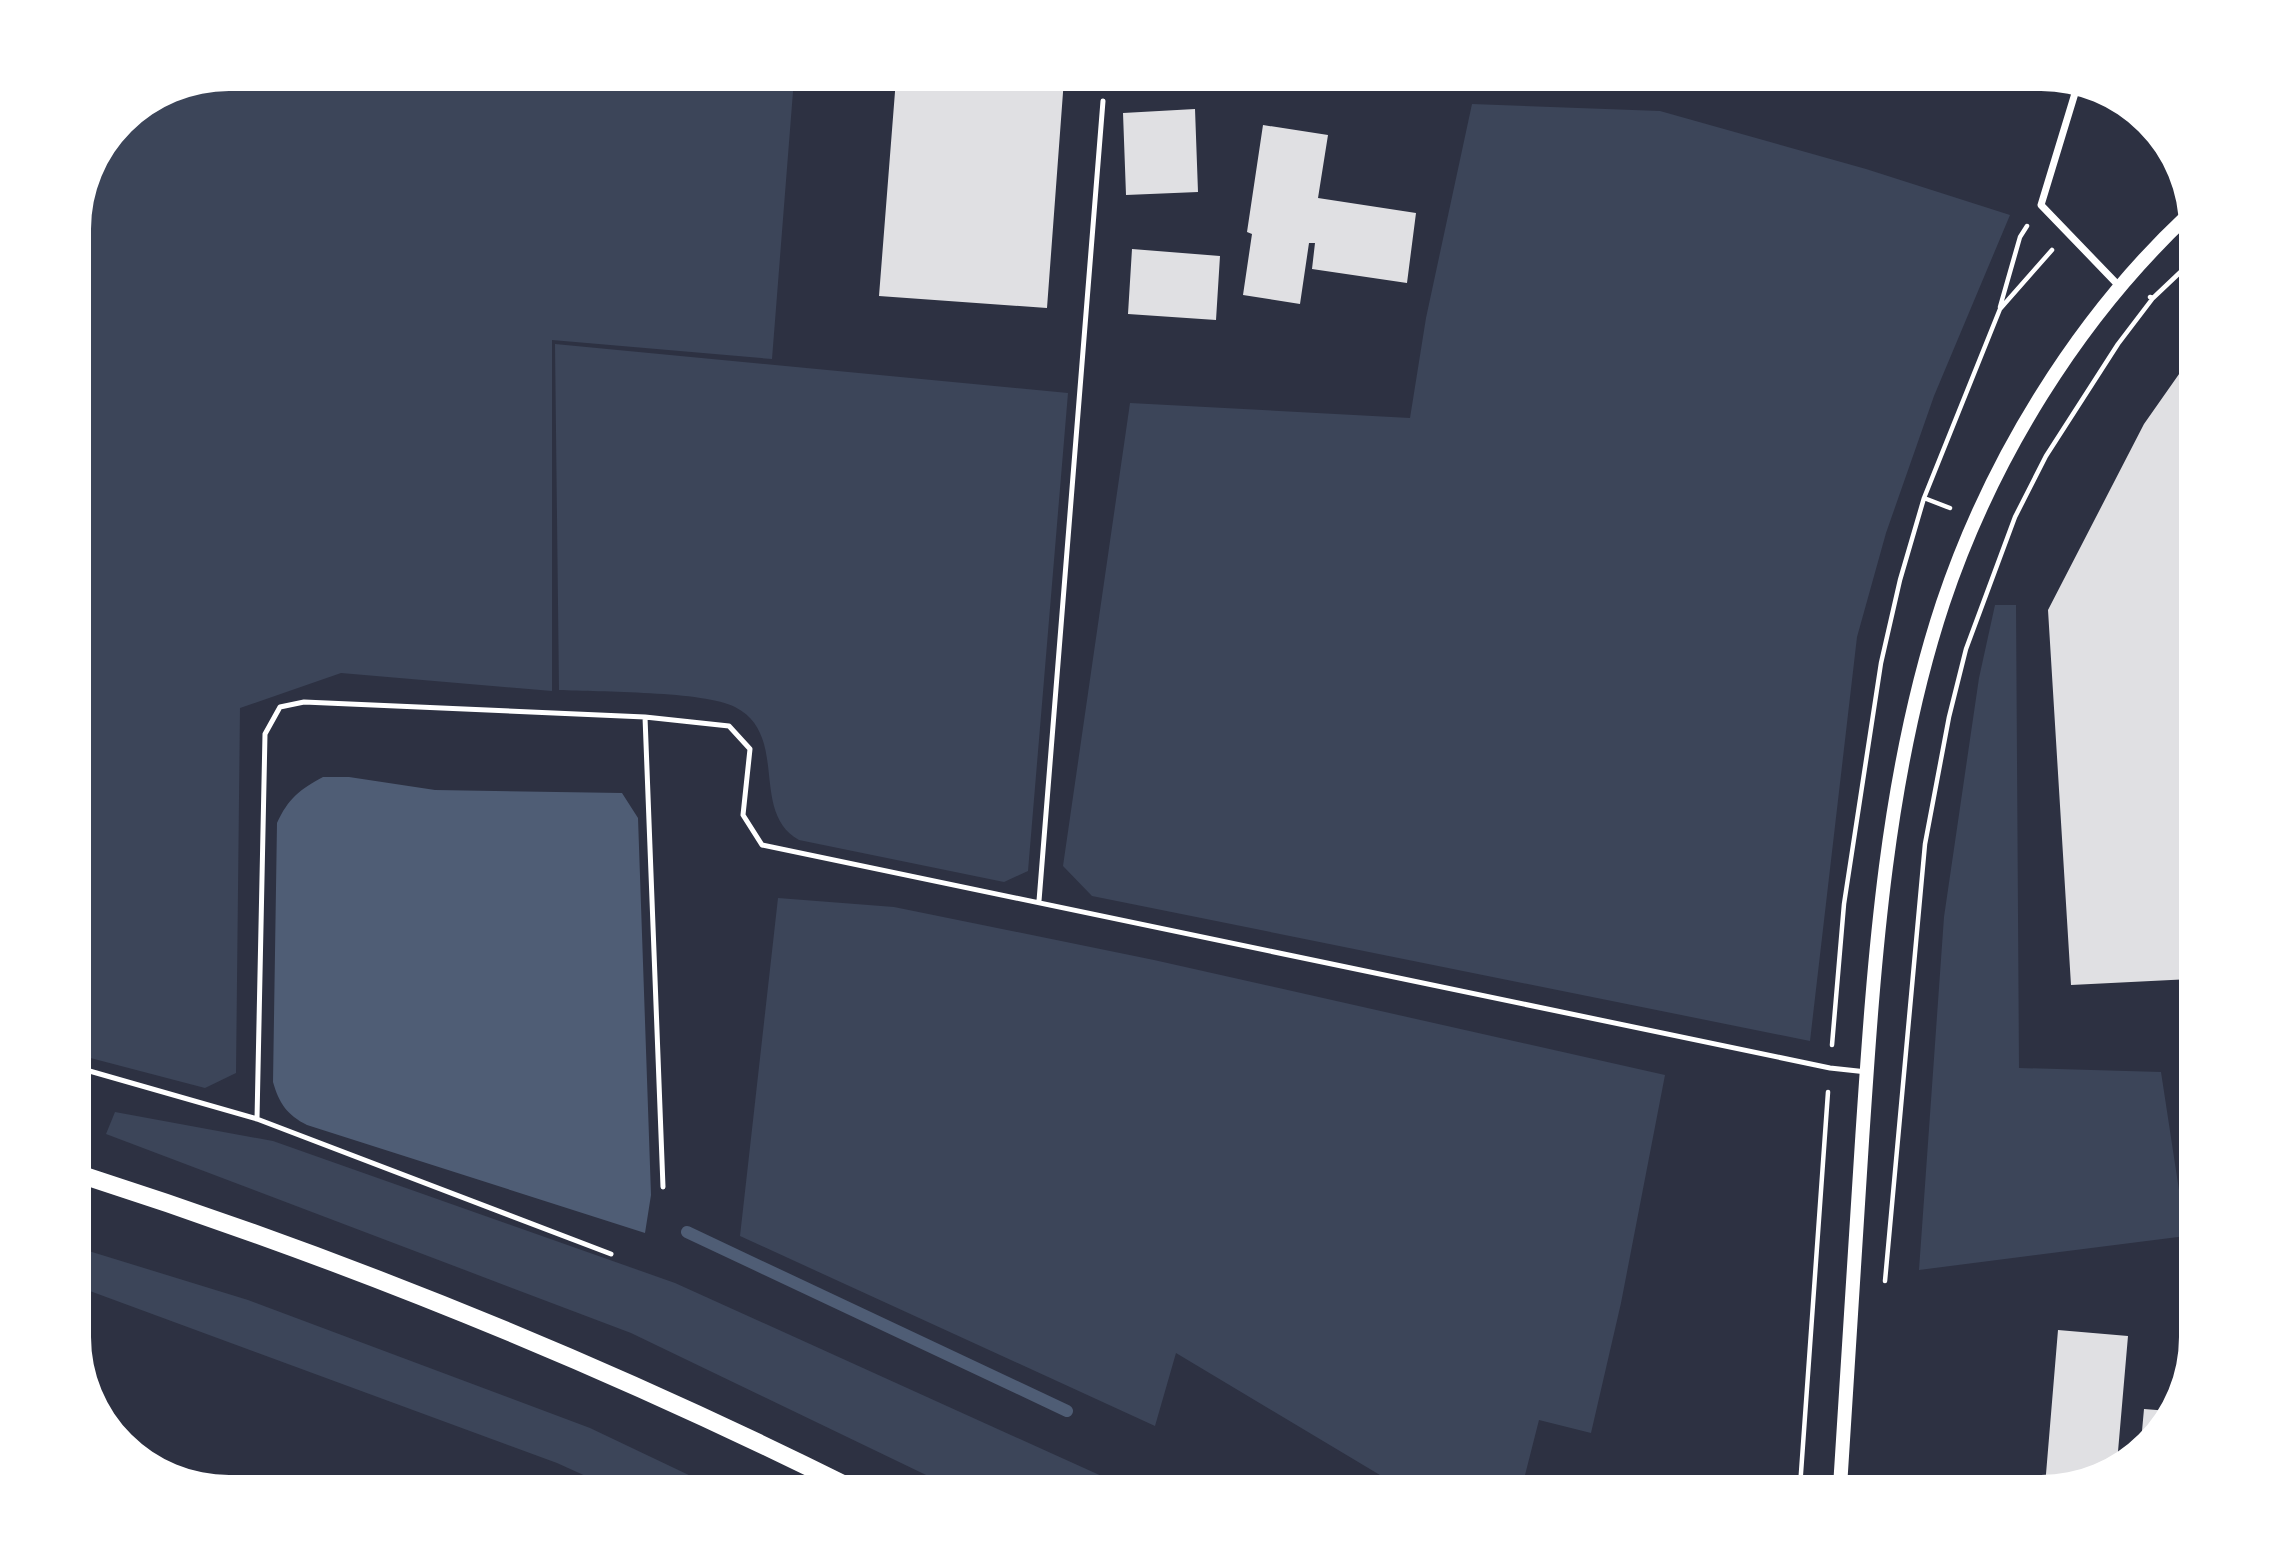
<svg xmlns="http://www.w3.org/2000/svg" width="2270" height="1566" font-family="Cabin,sans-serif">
<rect width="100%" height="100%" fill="#2d3142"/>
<path fill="#3c4559" d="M229 79H794L772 359 552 340V691L341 673 240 708 236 1073 205 1088 79 1055V220L90 171 123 123 172 90Z
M1472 104 1660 111 1866 169 2010 215 1934 396 1886 533 1857 637 1810 1041 1092 896 1063 866 1130 403 1410 418 1426 318Z
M555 344 1068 393 1028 871 1004 882 799 840C749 812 790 735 735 707 705 691 598 692 559 690Z
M1995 605H2016L2019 1068 2161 1072 2186 1236 1919 1270 1944 917 1979 678Z
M778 898 894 907 1154 960 1665 1075 1621 1303 1591 1433 1539 1420 1522 1487H1400L1176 1353 1155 1426 740 1236Z
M115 1112 273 1141 675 1283 1126 1487H951L631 1333 106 1134Z
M79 1248 248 1300 590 1428 714 1487H610L557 1463 79 1287Z"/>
<path fill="#4f5d75" d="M323 777H349L435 790 622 793 638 818 651 1195 645 1233 307 1125C287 1115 279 1103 273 1082L277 823C288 799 300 789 323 777Z"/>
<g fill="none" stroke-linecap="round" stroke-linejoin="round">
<path stroke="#4f5d75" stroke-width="12" d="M687 1232 1067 1411"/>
</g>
<path fill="#e0e0e3" d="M896 79H1064L1047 308 879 296Z
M1195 109 1198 192 1126 195 1123 113Z
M1263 125 1328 135 1318 198 1416 213 1407 283 1312 269 1315 243H1309L1300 304 1243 295 1252 234 1247 232Z
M1132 249 1220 256 1216 320 1128 314Z
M2191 357V979L2071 985 2048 610 2144 424Z
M2058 1330 2128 1336 2117 1463 2108 1472 2045 1486Z
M2144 1409 2169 1411 2166 1421 2141 1442Z
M103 1416H116V1430Z
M1658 1481 1717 1483 1716 1487H1658Z"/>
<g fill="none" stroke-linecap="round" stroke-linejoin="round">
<path stroke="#fff" stroke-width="4.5" d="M2150 297 2153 298 2191 262
M2000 307 2020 237 2027 226
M1924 498 1950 508
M1832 1045 1844 904 1881 663 1900 580 1924 498 2000 309 2052 250
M1885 1281 1925 844 1949 717 1966 649 2015 517 2046 456 2118 344 2153 298
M1800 1487 1828 1092"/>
<path stroke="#fff" stroke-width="5" d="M645 717 663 1187
M1039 901 1103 101
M79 1068 257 1119 265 734 280 707 304 702 645 717 729 726 750 749 743 815 762 845 1830 1068 1867 1072
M257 1119 611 1254"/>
<path stroke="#fff" stroke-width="7" d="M2076 90 2041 205 2120 287"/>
<path stroke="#fff" stroke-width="14" d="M1840 1487C1847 1372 1855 1256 1862 1141 1874 961 1886 775 1943 603 1991 460 2077 319 2188 215"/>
<path stroke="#fff" stroke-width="18" d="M79 1174C344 1259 600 1363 849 1487"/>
</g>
<path d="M0 0H2270V1566H0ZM229 91H2041A138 138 0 0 1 2179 229V1337A138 138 0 0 1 2041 1475H229A138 138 0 0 1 91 1337V229A138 138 0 0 1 229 91Z" fill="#fff" fill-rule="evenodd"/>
</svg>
